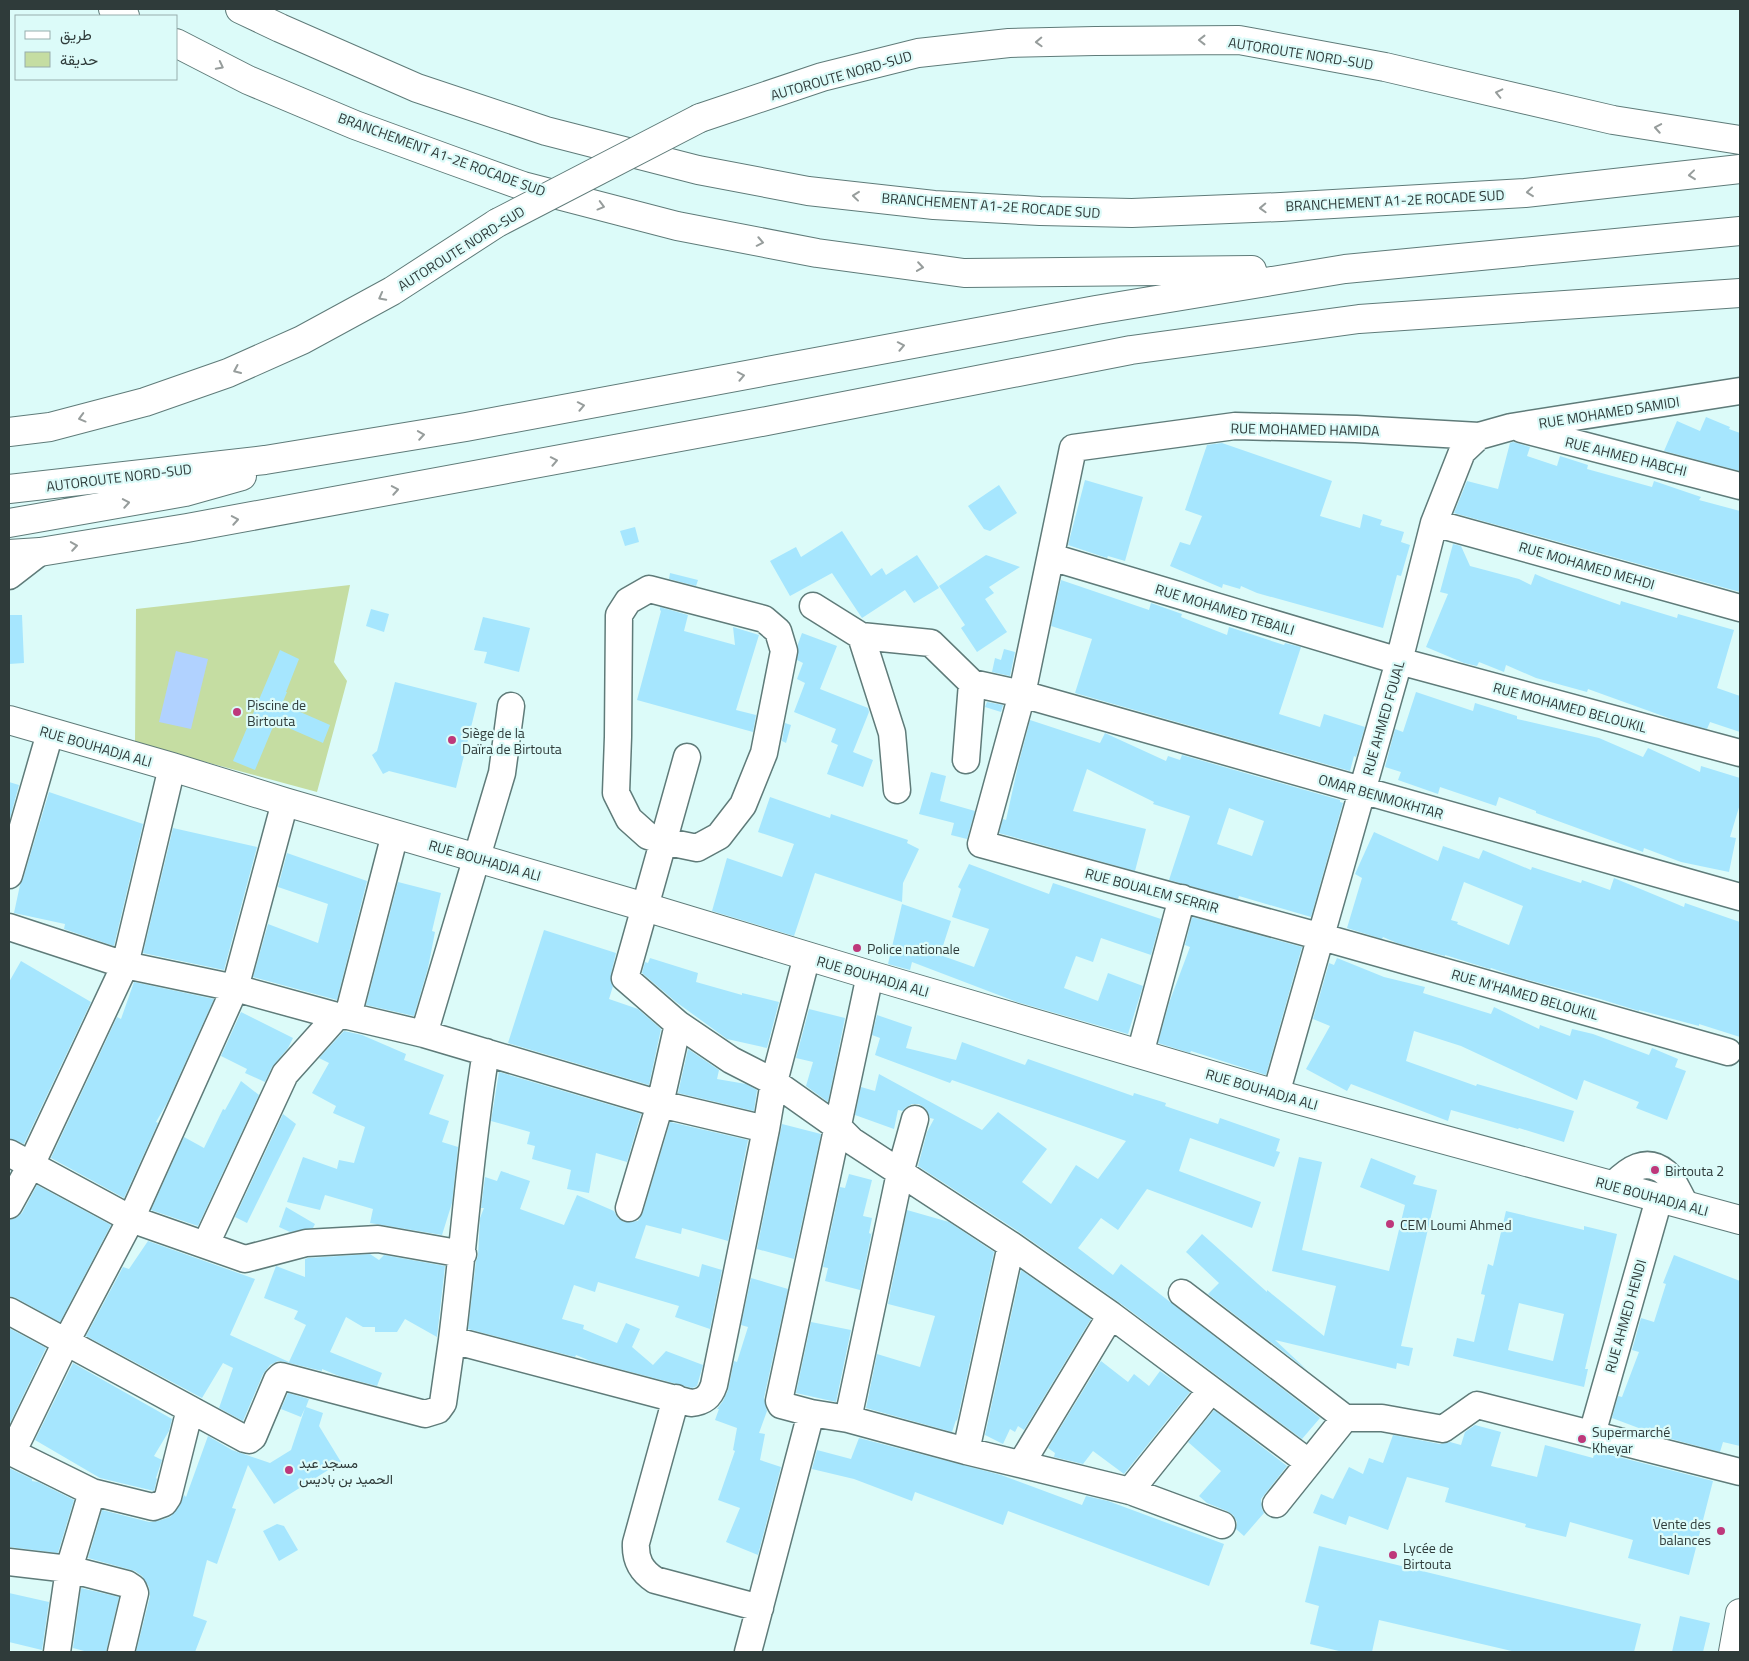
<svg xmlns="http://www.w3.org/2000/svg" width="1749" height="1661" font-family="'Titillium Web',Vazirmatn,sans-serif">
<rect width="100%" height="100%" fill="#dcfbf9"/>
<path fill="#c5dda2" d="M350 585 334 662 347 681 317 792 135 743 136 609Z"/>
<path fill="#b1d2ff" d="M176 651 208 659 191 729 159 722Z"/>
<path fill="#a6e6fe" fill-rule="evenodd" d="M1706 417 1730 427 1729 429 1740 433V471L1664 451 1677 421 1700 431Z
M1513 442 1530 447 1527 456 1557 466 1560 456 1588 465 1587 469 1652 487 1654 481 1701 497 1699 500 1740 511V592L1454 513 1467 481 1498 489 1510 443Z
M1222 443 1332 481 1320 516 1360 528 1363 514 1382 520 1380 525 1404 532 1401 542 1410 545 1401 576 1397 575 1383 628 1257 593 1241 586 1240 589 1223 584 1222 588 1170 566 1180 542 1190 545 1202 516 1185 510 1207 445Z
M1085 480 1143 497 1125 561 1108 556 1107 558 1068 545Z
M999 485 1017 513 990 531 984 529 968 506Z
M635 527 639 542 625 546 620 531Z
M842 531 871 576 882 568 886 575 917 555 939 588 914 603 905 590 862 618 832 573 790 596 770 561 796 547 801 557Z
M1453 544 1461 546 1470 566 1519 579 1531 585 1535 574 1549 580 1620 605 1621 601 1677 618 1678 614 1734 630 1717 688 1740 696V732L1710 722 1707 729 1674 720 1588 689 1587 692 1536 678 1506 665 1504 672 1479 662 1477 666 1464 663 1426 647 1448 594 1440 592Z
M986 555 1020 567 989 587 994 593 985 599 1007 632 977 652 961 628 965 625 939 586Z
M670 573 698 580 696 586 669 579Z
M1061 580 1149 610 1151 603 1182 614 1181 617 1227 635 1229 627 1284 645 1285 643 1301 647 1279 714 1320 727 1324 714 1365 727 1356 757 1354 756 1350 771 1075 693 1092 639 1051 626Z
M660 607 688 615 684 631 735 645 733 627 759 635 736 710 756 715 753 732 637 700 661 611 660 610Z
M371 609 389 614 384 632 366 626Z
M9 615H22L24 663 9 664Z
M483 617 530 628 519 672 484 663 487 652 474 650Z
M802 633 837 646 820 689 868 708 869 712 853 752 873 760 863 787 827 774 838 745 831 742 836 729 794 712 805 683 797 679 803 663 797 660 798 644Z
M1004 649 1015 652 1010 676 992 672 995 658 1001 660Z
M280 650 299 659 286 692H287L282 704 330 725 323 743 275 722 255 770 233 761Z
M395 682 477 703 456 788 389 771 383 774 372 755 377 751Z
M1416 692 1473 711 1475 703 1517 716V719L1599 738 1643 757 1648 748 1700 772 1701 766 1740 778V804L1730 837 1736 838 1729 872 1681 862 1644 848 1643 852 1536 813V811L1499 797 1496 806 1440 787 1438 794 1398 780 1401 772 1385 767 1395 729 1403 732Z
M987 702 1003 705 1001 712 985 707Z
M1030 720 1100 743 1105 733 1107 734 1166 761 1168 756 1180 760 1182 755 1340 800V802L1343 803 1311 917 1239 896 1238 899 1169 880 1190 816 1153 804 1154 802 1087 769 1073 811 1146 829 1135 871 999 833 1003 819 1006 820 1018 766ZM1229 808 1264 821 1252 856 1217 844Z
M785 723 791 725 786 743 782 741Z
M931 772 946 776 940 801 975 811 967 839 951 835 954 823 919 814Z
M9 782 19 785 9 822Z
M49 792 143 824 114 946 64 929 65 924 14 913 20 885 23 879Z
M770 797 830 818 831 814 908 840 907 843 919 849 903 883 902 902 815 873 794 936 712 911 727 858 782 877 794 844 758 832Z
M173 828 257 847 224 970 143 953Z
M1374 832 1438 861 1443 846 1479 859 1483 850 1531 870 1532 867 1581 883 1582 880 1610 890 1614 878 1684 907 1685 903 1740 922V1037L1699 1024V1026L1639 1010V1011L1600 999 1514 976 1491 968 1490 969 1445 955V956L1397 943 1383 937 1382 939 1347 928 1362 878 1355 874ZM1464 882 1523 906 1509 945 1457 924 1458 922 1451 920Z
M287 853 367 881 337 1000 253 977 268 924 318 943 328 904 278 887Z
M969 864 1049 894 1053 883 1161 919 1151 955 1101 938 1093 962 1076 956 1064 988 1098 1001 1108 973 1143 986 1128 1034 1017 1002 912 962 910 970 888 964 902 904 951 921 940 955 974 967 989 929 952 917 961 889 958 887Z
M398 882 441 893 432 931 435 932 428 968 414 1016 366 1005Z
M1192 917 1302 947 1266 1075 1191 1051 1190 1053 1158 1043 1169 1003 1190 947 1185 945Z
M544 930 616 953 611 974V982L613 986 609 999 638 1009 661 1029 649 1085 508 1043Z
M650 958 698 973 696 982 742 995V993L779 1002 767 1048 727 1039 676 1002 642 973 645 962 648 963Z
M1337 958 1384 977 1425 987 1423 993 1491 1014 1494 1007 1539 1029 1540 1025 1570 1036 1572 1029 1593 1034 1649 1055 1652 1048 1678 1059 1675 1067 1686 1071 1667 1120 1636 1108 1639 1102 1584 1080 1577 1100 1461 1046 1414 1031 1406 1061 1476 1086 1477 1084 1574 1111 1564 1142 1519 1128 1518 1129 1451 1110 1448 1121 1351 1084 1347 1091 1306 1069 1330 1026 1313 1019 1329 963 1334 965Z
M21 961 91 1002 24 1144 9 1138V982Z
M134 982 214 999 167 1103 156 1122 158 1123 124 1198 51 1158 117 1017 121 1019Z
M809 1009 845 1018 828 1102 806 1086 813 1062 796 1058Z
M241 1012 293 1038 288 1048 272 1067 265 1082 245 1073 247 1069 221 1056Z
M877 1015 912 1027 906 1048 956 1060 962 1042 1025 1065 1028 1059 1133 1096 1134 1093 1166 1103 1165 1106 1218 1124 1220 1118 1280 1139 1276 1151 1280 1152 1274 1167 1190 1138 1179 1171 1261 1202 1252 1228 1147 1189 1118 1230 1101 1218 1078 1248 1113 1275 1121 1264 1320 1418 1302 1439 1120 1303 1019 1232 918 1166 927 1132 934 1119 930 1118 925 1108 919 1104H912L905 1108 903 1111 898 1110 894 1129 855 1115 861 1087 875 1091 879 1074 982 1130 998 1112 1047 1149 1022 1182 1051 1204 1076 1165 1098 1179 1126 1141 952 1080 950 1083 875 1055 880 1038 872 1035Z
M344 1031 362 1035 406 1054 404 1060 444 1075 429 1114 449 1121 442 1142 458 1147 452 1203 442 1235 370 1223 373 1209 325 1195 320 1210 287 1202 303 1157 337 1169 339 1160 354 1163 365 1127 333 1113 336 1106 312 1093 329 1063 319 1058Z
M688 1049 719 1070 717 1079 746 1084 757 1090 754 1111 678 1093Z
M499 1072 641 1114 627 1162 596 1153 589 1193 567 1189 571 1170 532 1159 535 1146 527 1144 530 1132 491 1121Z
M241 1081 259 1095 198 1226 151 1210 184 1137 204 1148 223 1109 225 1110Z
M283 1114 296 1124 247 1223 235 1217Z
M670 1122 748 1140 728 1241 682 1228 681 1234 646 1225 635 1258 699 1277 702 1264 722 1270 710 1329 675 1317 679 1306 598 1282 595 1292 574 1285 562 1319 584 1325 583 1329 617 1343 626 1323 640 1329 632 1347 653 1365 666 1351 703 1365 697 1386 692 1388 593 1362 576 1355 575 1357 468 1329 476 1261 478 1256 480 1218 484 1208H481L485 1177 497 1181 501 1171 530 1181 520 1209 564 1225 577 1195 614 1211 618 1218 624 1222 638 1221 643 1212Z
M782 1124 821 1134 794 1259 757 1249Z
M1299 1157 1322 1162 1302 1250 1389 1271 1405 1205 1360 1187 1371 1158 1416 1176 1413 1184 1437 1190 1401 1346 1413 1348 1409 1366 1397 1363 1396 1369 1275 1340 1307 1370 1208 1294 1219 1283 1186 1252 1202 1234 1267 1292V1290L1324 1336 1336 1286 1272 1271Z
M849 1174 872 1180 863 1216 872 1218 869 1233 871 1234 872 1231 860 1290 825 1281 828 1268 823 1267 840 1187 845 1188Z
M37 1185 111 1225 60 1322 16 1298 9 1296V1220L16 1218 22 1213Z
M286 1207 315 1224 313 1228 290 1232 279 1227Z
M907 1210 949 1222 994 1252 957 1421 956 1420 952 1432 866 1408 877 1354 920 1367 935 1316 888 1304Z
M1506 1211 1584 1230V1226L1617 1234 1585 1369H1588L1584 1387 1453 1356 1457 1338 1474 1342 1485 1295 1481 1294 1488 1264 1493 1266ZM1519 1303 1564 1314 1553 1361 1508 1350Z
M148 1241 255 1279 230 1335 289 1362 306 1325 294 1319 298 1311 264 1298 276 1266 305 1277V1259L308 1258 370 1254 379 1260 384 1255 445 1266 437 1337 405 1319 397 1332H375V1327H363L346 1317 330 1352 382 1373 377 1386 339 1376 322 1369V1371L285 1362 278 1361 270 1365 263 1374 243 1421 219 1408 233 1368 223 1363 202 1398 86 1336 123 1267 129 1269Z
M1674 1255 1740 1281V1446L1723 1442 1720 1452 1660 1436 1612 1418 1618 1396 1622 1397 1639 1352 1632 1350 1641 1318 1654 1322 1666 1284 1663 1283Z
M1021 1270 1091 1319 1024 1430 1018 1426 1015 1432 1010 1429 1003 1444 985 1435Z
M751 1278 788 1289 764 1398 767 1411 759 1433 765 1434 760 1460 781 1467 758 1555 726 1542 740 1508 718 1500 735 1451 733 1450 737 1428 715 1420 719 1409H717L723 1401 728 1390 734 1361 737 1362 748 1327 741 1325Z
M811 1322 851 1330 836 1402 796 1393Z
M9 1328 46 1348 9 1425Z
M1101 1361 1128 1382 1134 1374 1149 1386 1160 1371 1190 1392 1124 1474 1093 1451 1083 1464 1054 1457 1055 1453 1048 1448Z
M73 1363 172 1419 169 1431 154 1456 162 1460 156 1478 157 1479 154 1491 100 1478 35 1440Z
M288 1393 309 1399 306 1407 323 1413 319 1426 341 1462 274 1504 248 1465 232 1508 236 1509 217 1564 207 1560 193 1616 207 1621 195 1652H136L150 1596 149 1587 142 1576 135 1571 88 1558 102 1510 149 1522 158 1521 170 1517 180 1505 184 1495 186 1497 208 1436 232 1450 270 1463 291 1450 305 1408 301 1417 281 1409Z
M1214 1410 1287 1466 1261 1499 1262 1509 1264 1513 1244 1536 1236 1529 1237 1522 1233 1515 1227 1511 1207 1503 1199 1496 1221 1471 1188 1442Z
M1475 1425 1501 1432 1491 1466 1537 1477 1545 1445 1593 1458 1595 1451 1713 1481 1689 1575 1628 1558 1633 1540 1570 1522 1566 1537 1525 1527 1526 1524 1445 1502 1449 1488 1407 1477 1388 1530 1349 1516 1346 1525 1313 1513 1321 1494 1333 1499 1349 1467 1363 1474 1369 1458 1383 1463 1393 1435 1440 1444 1450 1442 1461 1445 1465 1432Z
M859 1438 1001 1475 1082 1505 1086 1496 1108 1501 1224 1544 1209 1586 1008 1511 1003 1525 915 1492 912 1501 854 1479 812 1469 817 1450 851 1459Z
M9 1468 32 1479V1481L38 1482 74 1500 58 1553 9 1547Z
M277 1524 284 1526 298 1550 279 1561 263 1531Z
M1319 1546 1641 1624 1634 1652H1516L1379 1620 1372 1652H1343L1310 1644 1319 1606 1305 1602Z
M81 1588 119 1597 106 1652H88L73 1648Z
M9 1593 49 1602 42 1650 9 1642Z
M1680 1616 1710 1623 1703 1652H1672Z"/>
<g fill="none" stroke-linecap="round" stroke-linejoin="round">
<g stroke="#5f7b79" stroke-width="29">
<path id="minor" d="M1521 429 1740 486
M1434 523 1740 608
M1051 557 1399 661 1740 753
M9 576 40 552
M649 589 764 619 778 631 784 651 764 753 743 805 719 836 697 848 663 841 648 836 629 819 616 793 618 737 619 615 628 601Z
M813 606 861 636 931 643 972 683 966 760
M861 636 892 733 897 790
M972 683 1022 694 1740 897
M687 757 625 978 678 1024 731 1060 774 1082 839 1128 852 1141 1011 1245 1111 1315 1308 1462
M9 875 50 733
M9 927 125 965 235 988 337 1016H348L424 1034 660 1104 766 1129
M870 975 779 1401 781 1405 811 1413 848 1419 966 1451 1130 1491 1222 1525
M348 1016 395 834
M424 1034 502 773 511 706
M1728 1052 1322 937 981 844 1022 694 1073 448 1235 426 1356 429 1479 436 1511 427 1740 391
M1140 1054 1182 898
M1276 1094 1399 661 1434 523 1462 452 1479 436
M9 1153 131 1219 245 1259 306 1243 378 1239 463 1254
M1613 1185C1628 1170 1646 1156 1666 1173 1674 1180 1679 1194 1685 1204
M9 1205 31 1165 125 965 172 767
M629 1208 660 1104 678 1024
M206 1244 285 1074 337 1016
M1182 1293 1345 1418
M9 1311 245 1439 249 1440 253 1437 277 1380 281 1376 425 1414 438 1410 443 1403 452 1340 691 1403C704 1402 710 1397 714 1385L766 1129 774 1082 807 956
M452 1340C464 1244 470 1147 486 1052
M676 1398 636 1543C635 1560 641 1571 655 1580L760 1608
M1345 1418H1382L1443 1429 1477 1405 1740 1472
M848 1419 900 1173 915 1119
M1592 1434 1659 1199
M9 1449 13 1451 66 1342 131 1219 235 988 285 802
M9 1451 92 1492 153 1507 164 1503 168 1497 190 1409
M966 1451 1011 1245
M1021 1464 1111 1315
M1130 1491 1211 1390
M1276 1504 1345 1418
M9 1562 69 1569 127 1584 133 1588 135 1593 121 1652
M57 1652 69 1569 92 1492
M748 1652 811 1413"/>
</g>
<g stroke="#5f7b79" stroke-width="30">
<path id="major" d="M9 554 40 552 187 528 767 421 1131 350 1359 319 1740 293
M9 720 172 767 285 802 645 907 870 975 1276 1094 1740 1220
M1733 1652 1740 1613"/>
</g>
<g stroke="#5f7b79" stroke-width="30">
<path id="highway" d="M113 9 125 16
M240 9 280 28 417 88 546 131 698 170 808 191 934 205 1040 211 1132 213 1281 207 1525 193 1740 169
M176 43 248 80 355 125 448 159 523 186 677 226 817 253 964 273 1252 270
M700 118 822 77 918 53 1009 43 1095 41 1239 40 1385 67 1613 120 1740 140
M9 432 50 427 145 402 228 373 302 340 392 291 497 223
M9 489 265 460 466 427 1096 310 1345 269 1740 231
M9 523 185 492 242 476"/>
</g>
<use href="#minor" stroke="#fff" stroke-width="26"/>
<use href="#major" stroke="#fff" stroke-width="28"/>
<use href="#highway" stroke="#fff" stroke-width="28"/>
<g stroke="#5f7b79" stroke-width="30" stroke-linecap="butt">
<path id="highway-bridge" d="M497 223 700 118"/>
</g>
<use href="#highway-bridge" stroke="#fff" stroke-width="28"/>
</g>
<defs><path id="oneway-chevron" d="M-2-3.5L2.5 0L-2 3.5" fill="none" stroke-width="1.6" stroke-linecap="round" stroke-linejoin="round" transform="scale(1.25)"/></defs>
<g stroke="#979d9c">
<use href="#oneway-chevron" transform="translate(1202 40) rotate(180)"/>
<use href="#oneway-chevron" transform="translate(1039 42) rotate(178)"/>
<use href="#oneway-chevron" transform="translate(220 66) rotate(27)"/>
<use href="#oneway-chevron" transform="translate(1499 93) rotate(-167)"/>
<use href="#oneway-chevron" transform="translate(1658 128) rotate(-170)"/>
<use href="#oneway-chevron" transform="translate(1692 175) rotate(174)"/>
<use href="#oneway-chevron" transform="translate(1530 192) rotate(174)"/>
<use href="#oneway-chevron" transform="translate(856 196) rotate(-174)"/>
<use href="#oneway-chevron" transform="translate(601 206) rotate(15)"/>
<use href="#oneway-chevron" transform="translate(1263 208) rotate(178)"/>
<use href="#oneway-chevron" transform="translate(760 242) rotate(11)"/>
<use href="#oneway-chevron" transform="translate(920 267) rotate(8)"/>
<use href="#oneway-chevron" transform="translate(382 297) rotate(152)"/>
<use href="#oneway-chevron" transform="translate(901 346) rotate(-11)"/>
<use href="#oneway-chevron" transform="translate(237 370) rotate(156)"/>
<use href="#oneway-chevron" transform="translate(741 376) rotate(-11)"/>
<use href="#oneway-chevron" transform="translate(581 406) rotate(-11)"/>
<use href="#oneway-chevron" transform="translate(82 418) rotate(165)"/>
<use href="#oneway-chevron" transform="translate(421 435) rotate(-9)"/>
<use href="#oneway-chevron" transform="translate(554 461) rotate(-11)"/>
<use href="#oneway-chevron" transform="translate(395 490) rotate(-10)"/>
<use href="#oneway-chevron" transform="translate(126 503) rotate(-10)"/>
<use href="#oneway-chevron" transform="translate(235 520) rotate(-10)"/>
<use href="#oneway-chevron" transform="translate(74 546) rotate(-9)"/>
</g>
<g fill="#be387b" stroke="#dcfbf9" stroke-width="2">
<circle cx="237" cy="712" r="5"/>
<circle cx="452" cy="740" r="5"/>
<circle cx="857" cy="948" r="5"/>
<circle cx="1655" cy="1170" r="5"/>
<circle cx="1390" cy="1224" r="5"/>
<circle cx="1582" cy="1439" r="5"/>
<circle cx="289" cy="1470" r="5"/>
<circle cx="1721" cy="1531" r="5"/>
<circle cx="1393" cy="1555" r="5"/>
</g>
<g text-anchor="middle" dominant-baseline="central" stroke-width="4.5" stroke-linejoin="round" paint-order="stroke">
<g font-size="14" fill="#2f3b3a" stroke="#dcfbf9">
<text transform="translate(1301 53) rotate(9)">AUTOROUTE NORD-SUD</text>
<text transform="translate(841 75) rotate(-16)">AUTOROUTE NORD-SUD</text>
<text transform="translate(442 154) rotate(20)">BRANCHEMENT A1-2E ROCADE SUD</text>
<text transform="translate(1395 200) rotate(-3)">BRANCHEMENT A1-2E ROCADE SUD</text>
<text transform="translate(991 205) rotate(4)">BRANCHEMENT A1-2E ROCADE SUD</text>
<text transform="translate(461 248) rotate(-32)">AUTOROUTE NORD-SUD</text>
<text transform="translate(1609 412) rotate(-9)">RUE MOHAMED SAMIDI</text>
<text transform="translate(1305 429) rotate(1)">RUE MOHAMED HAMIDA</text>
<text transform="translate(1626 456) rotate(14)">RUE AHMED HABCHI</text>
<text transform="translate(119 477) rotate(-7)">AUTOROUTE NORD-SUD</text>
<text transform="translate(1587 565) rotate(16)">RUE MOHAMED MEHDI</text>
<text transform="translate(1225 609) rotate(17)">RUE MOHAMED TEBAILI</text>
<text transform="translate(1570 707) rotate(15)">RUE MOHAMED BELOUKIL</text>
<text transform="translate(1383 718) rotate(-74)">RUE AHMED FOUAL</text>
<text transform="translate(96 746) rotate(16)">RUE BOUHADJA ALI</text>
<text transform="translate(1381 796) rotate(16)">OMAR BENMOKHTAR</text>
<text transform="translate(485 860) rotate(16)">RUE BOUHADJA ALI</text>
<text transform="translate(1152 890) rotate(15)">RUE BOUALEM SERRIR</text>
<text transform="translate(873 976) rotate(16)">RUE BOUHADJA ALI</text>
<text transform="translate(1525 994) rotate(16)">RUE M'HAMED BELOUKIL</text>
<text transform="translate(1262 1089) rotate(16)">RUE BOUHADJA ALI</text>
<text transform="translate(1652 1196) rotate(15)">RUE BOUHADJA ALI</text>
<text transform="translate(1625 1316) rotate(-74)">RUE AHMED HENDI</text>
</g>
<g font-size="14" fill="#2f3b3a" stroke="#dcfbf9" text-anchor="start">
<text x="247" y="704">Piscine de<tspan x="247" dy="16">Birtouta</tspan></text>
<text x="462" y="732">Siège de la<tspan x="462" dy="16">Daïra de Birtouta</tspan></text>
<text x="867" y="948">Police nationale</text>
<text x="1665" y="1170">Birtouta 2</text>
<text x="1400" y="1224">CEM Loumi Ahmed</text>
<text x="1592" y="1431">Supermarché<tspan x="1592" dy="16">Kheyar</tspan></text>
<text x="299" y="1462">مسجد عبد<tspan x="299" dy="16">الحميد بن باديس</tspan></text>
<text x="1711" y="1523" text-anchor="end">Vente des<tspan x="1711" dy="16">balances</tspan></text>
<text x="1403" y="1547">Lycée de<tspan x="1403" dy="16">Birtouta</tspan></text>
</g>
</g>
<rect width="1749" height="1661" fill="none" stroke="#2f3b3a" stroke-width="20"/>
<rect x="15" y="15" width="162" height="65" fill="#dcfbf9" stroke="#97aead"/>
<rect x="25" y="31" width="25" height="8" fill="#ffffff" stroke="#97aead"/>
<text x="60" y="40" font-size="15" fill="#2f3b3a">طريق</text>
<rect x="25" y="52" width="25" height="15" fill="#c5dda2" stroke="#97aead"/>
<text x="60" y="65" font-size="15" fill="#2f3b3a">حديقة</text>
</svg>
